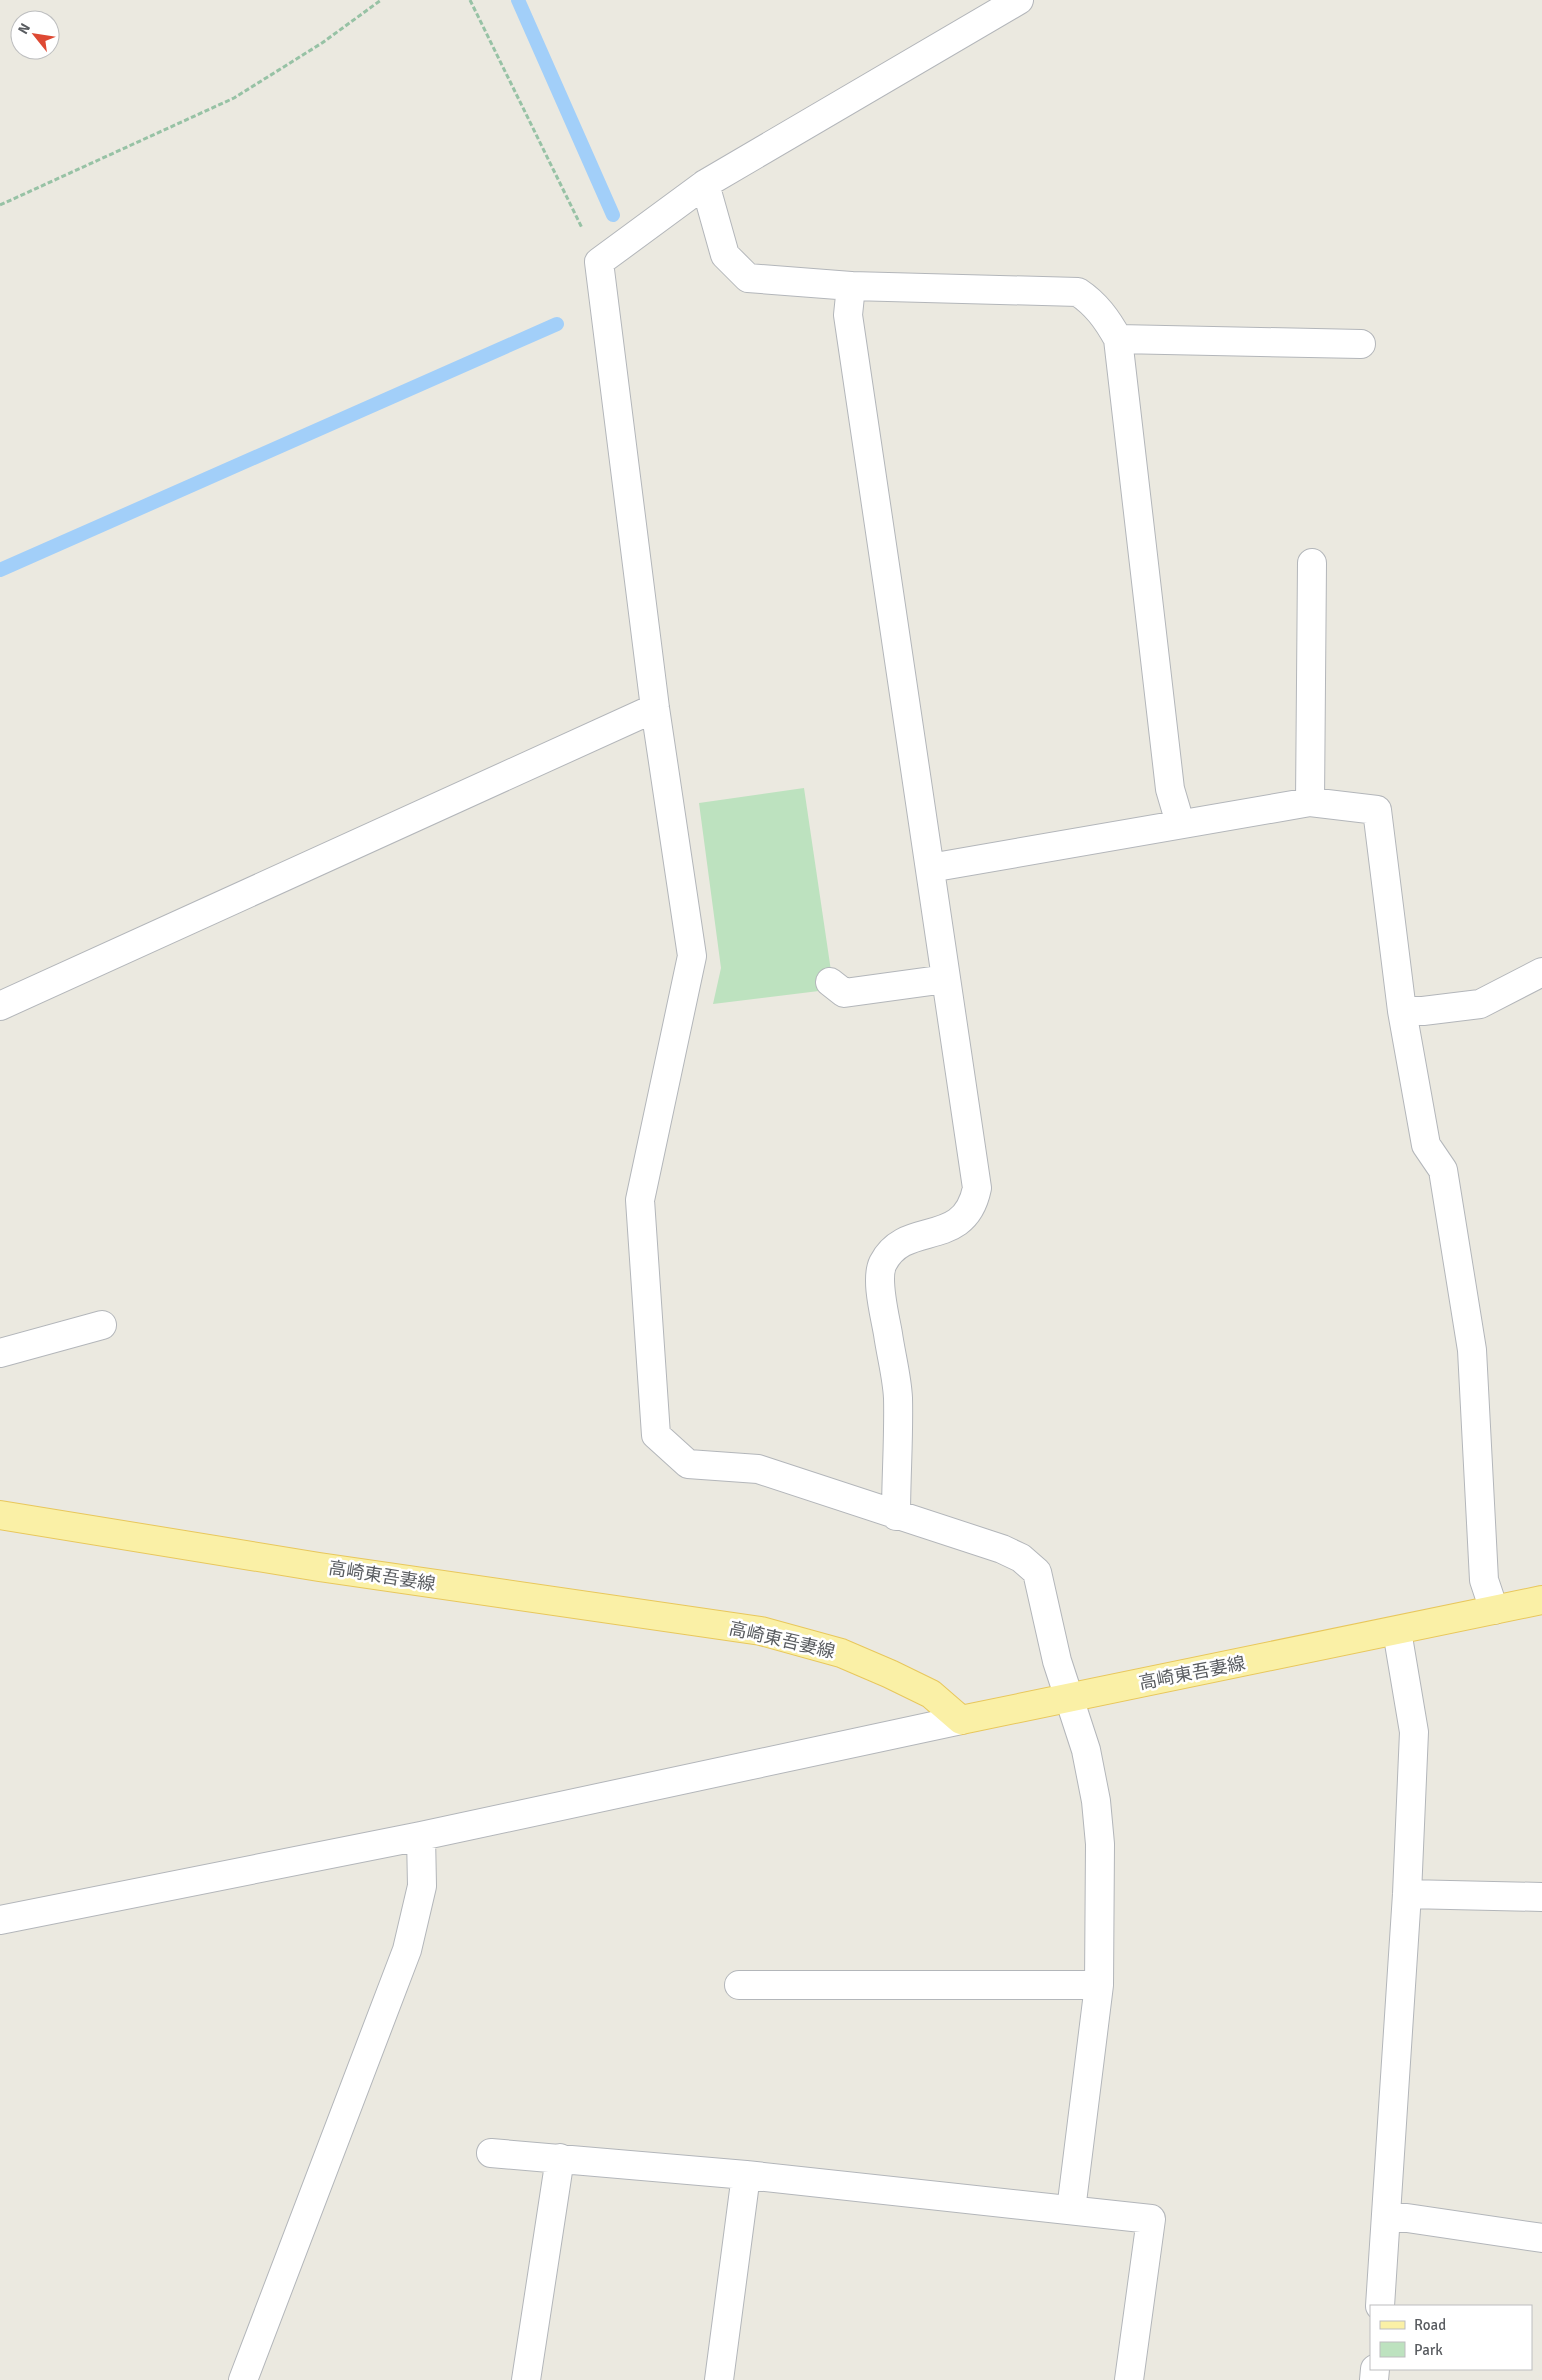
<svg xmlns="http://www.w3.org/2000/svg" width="1542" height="2380" font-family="Signika,'Noto Sans JP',sans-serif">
<rect width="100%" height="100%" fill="#ebe9e0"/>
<path fill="#bde2bf" d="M804 788 831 971 827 990 713 1004 721 968 699 803Z"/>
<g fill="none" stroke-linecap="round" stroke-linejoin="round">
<path stroke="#a2cff9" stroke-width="14" d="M518 0 613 215
M0 570 557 324"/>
<g stroke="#b3b6ba" stroke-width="30">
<path id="minor" d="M1019 0 705 184 599 262 655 708 692 956 640 1200 656 1435 688 1464 758 1469 1002 1549 1021 1558 1037 1572 1057 1661 1086 1750 1096 1801 1100 1844 1099 1985 1071 2210
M705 184 725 255 748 278 851 286 1078 292C1096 304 1107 319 1118 339L1170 789 1180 823
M851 286 848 315 977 1188C964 1251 906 1218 883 1263 875 1279 885 1316 888 1334 891 1355 897 1377 898 1398 899 1437 896 1477 896 1516
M1118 339 1361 344
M1310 802 1312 563
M930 868 1310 802 1377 810 1402 1011
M830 982 844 993 946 979
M0 1006 655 708
M0 1353 102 1325
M1494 1610 1484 1580 1472 1350 1443 1170 1426 1145 1402 1011H1423L1480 1004 1542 972
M1407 1894 1542 1897
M0 1920 421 1836 961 1720
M739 1985H1099
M491 2153 746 2175 1151 2219 1129 2380
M1387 2218H1407L1542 2238
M1380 2306 1407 1894 1414 1732 1397 1631
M243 2380 407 1950 422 1886 421 1836
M526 2380 560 2158
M719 2380 746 2175
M1374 2380 1375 2369"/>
</g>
<g stroke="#e8c75c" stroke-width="30">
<path id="major" d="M0 1515 319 1567 761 1631 841 1653 890 1674 931 1694 961 1720 1542 1600"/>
</g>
<path stroke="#97c2a5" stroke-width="3" stroke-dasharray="5 2.5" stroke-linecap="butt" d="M470 0 582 228
M0 205 234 98 322 43 381 0"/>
<use href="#minor" stroke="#fff" stroke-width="28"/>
<use href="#major" stroke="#faf0a6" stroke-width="28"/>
</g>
<g text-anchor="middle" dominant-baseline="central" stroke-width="5" stroke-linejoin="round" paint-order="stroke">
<g font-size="18" fill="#595c60" stroke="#fff">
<text transform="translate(382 1576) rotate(9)">高崎東吾妻線</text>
<text transform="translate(782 1640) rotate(13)">高崎東吾妻線</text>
<text transform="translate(1192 1673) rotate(-11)">高崎東吾妻線</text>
</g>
</g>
<rect x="1370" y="2305" width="162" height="65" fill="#ffffff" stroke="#bdbebf"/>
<rect x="1380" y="2321" width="25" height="8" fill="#faf0a6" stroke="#bdbebf"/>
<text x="1414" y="2330" font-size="15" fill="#595c60">Road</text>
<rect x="1380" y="2342" width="25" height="15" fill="#bde2bf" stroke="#bdbebf"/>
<text x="1414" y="2355" font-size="15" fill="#595c60">Park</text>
<g transform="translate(35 35) rotate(300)"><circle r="24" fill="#ffffff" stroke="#bdbebf"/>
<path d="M0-4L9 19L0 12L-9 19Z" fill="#de4933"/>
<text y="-8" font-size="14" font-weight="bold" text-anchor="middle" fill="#595c60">N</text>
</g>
</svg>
